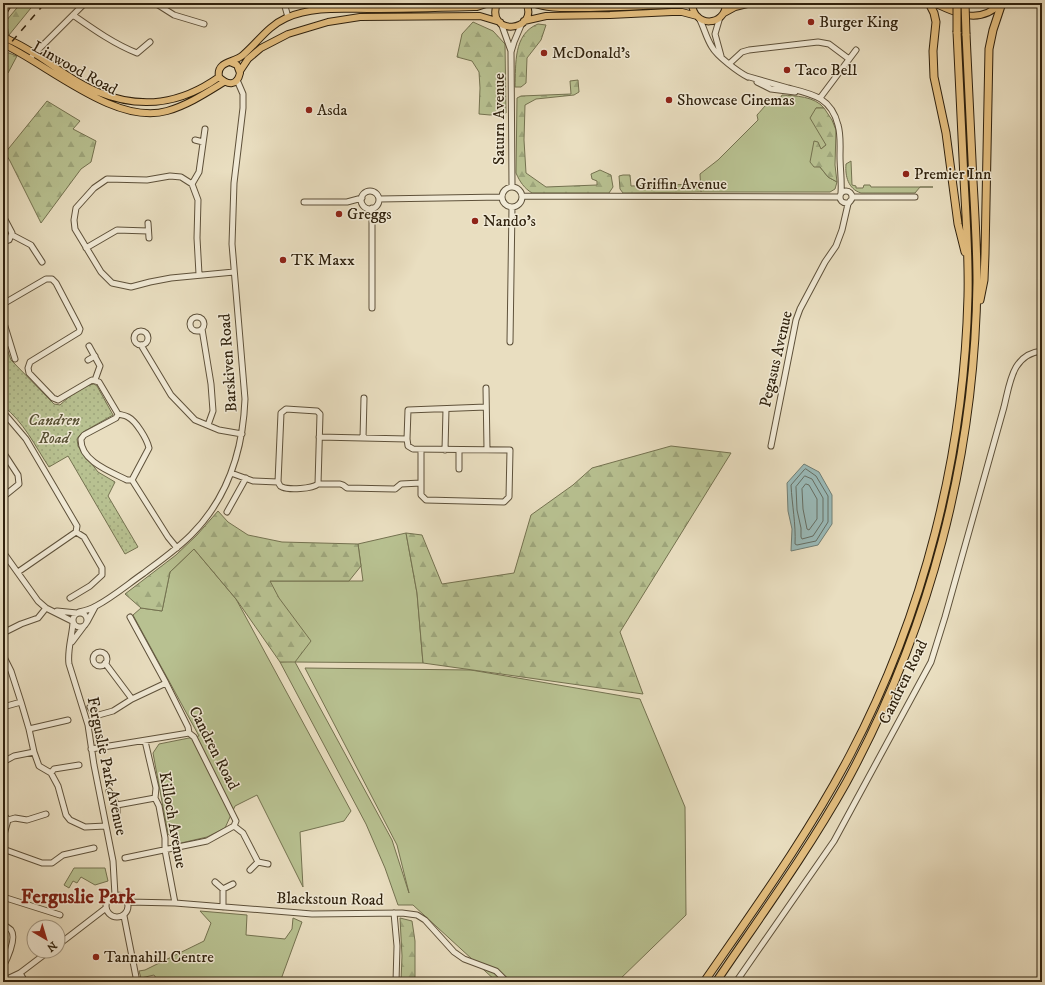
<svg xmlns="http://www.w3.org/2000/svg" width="1045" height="985" font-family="'IM FELL DW Pica',serif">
<defs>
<pattern id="forest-firs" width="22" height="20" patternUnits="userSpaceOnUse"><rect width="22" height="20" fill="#b8c191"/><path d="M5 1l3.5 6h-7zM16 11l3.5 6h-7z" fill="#9ea67c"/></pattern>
<pattern id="park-dots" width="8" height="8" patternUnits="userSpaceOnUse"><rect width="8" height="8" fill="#b8c191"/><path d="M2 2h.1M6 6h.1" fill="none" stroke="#9ea67c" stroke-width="1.8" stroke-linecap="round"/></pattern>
</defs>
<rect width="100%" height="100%" fill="#e9dec0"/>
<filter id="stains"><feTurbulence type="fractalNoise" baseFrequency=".005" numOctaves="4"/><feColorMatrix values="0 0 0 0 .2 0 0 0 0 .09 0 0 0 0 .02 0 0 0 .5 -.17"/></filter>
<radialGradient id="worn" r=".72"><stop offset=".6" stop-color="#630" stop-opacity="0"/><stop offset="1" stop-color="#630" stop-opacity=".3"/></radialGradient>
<path fill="#b8c191" stroke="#747250" d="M782 95C796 96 814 96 824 108H816L826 145 821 149 820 167 828 177 837 182 835 189 830 192H701L700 174 718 160 758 120 757 115C764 108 770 97 781 97Z
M851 161 852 185 856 186V188H863L864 185H870L871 187H933H920L915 193H861C848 189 845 176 846 164Z
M406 533 417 593 423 663 295 662 392 840 409 893 397 845 305 668 471 670 640 699 685 807 686 915 617 982H497L413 905H398L385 868 366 824 280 662 295 661 270 581H363L358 544Z
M194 549 236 599 351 811 344 821 300 832 303 887 257 795 235 806 225 828 207 837 181 843 168 834 153 753 159 744 199 736 133 615 141 608 162 611 170 572Z
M74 868H105L108 881 95 885 81 877 77 883 73 881 69 888 64 885Z
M200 911 247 915 246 935 285 939 292 929 293 918 302 922 280 982H159L154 975 141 978 139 971 145 970 204 941 211 923Z"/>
<path fill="url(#forest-firs)" stroke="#747250" d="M21 3H35L9 35 6 21Z
M473 22 493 31 505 44 506 113 490 115 479 114 480 88 479 72 472 61 457 57 462 34Z
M538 24 546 25 541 40 527 58 526 83 521 87H515C516 64 513 34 538 24Z
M6 52 17 56 8 73 3 75V56Z
M578 80 579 92 574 95 536 99 525 105 524 140 526 173 546 187 597 185V181L592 179 591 174 600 170 611 175 613 187 609 193H532C524 188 520 182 516 173L517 98 521 96 571 94 570 81Z
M47 101 80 121 73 129 96 141 91 162 81 169 41 223 10 161 5 153Z
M816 108H824L832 120 836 130 835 165 837 182 828 177 820 167H814L810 162 814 141 818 142 821 149 826 145 810 118Z
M623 175H630L631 186 700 184 701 192 623 193 620 189 619 176Z
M671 446 731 453 620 632 643 694 423 663 417 593 406 533 422 535 442 584 514 573 531 515 573 485 592 468Z
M218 511 228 522 248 535 282 542 358 544 361 566 349 581H270L279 598 311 641 295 662H280L236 599 194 549 170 572 162 611 141 608 125 594 176 555 197 535Z
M400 918 412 921 415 941V982H401L402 956Z"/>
<path fill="url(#park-dots)" stroke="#747250" d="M6 346 11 360 54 404 60 405C70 396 81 386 94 384L97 386 113 415 83 432 79 436 77 439 78 446 98 472 115 482 108 496 138 547 125 554 68 456 49 467C35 446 24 422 3 406V348Z"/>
<path fill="#9abbba" stroke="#707e75" d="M804 464 819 472 832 495V524L818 545 791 551 792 529 788 511 787 483Z"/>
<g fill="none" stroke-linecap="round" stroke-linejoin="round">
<path stroke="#656e64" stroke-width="1" d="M806 469 816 476 828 496V522L816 541 797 545 795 544C796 524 792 505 791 485L804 470Z
M805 476 812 479 823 498V521L813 536 802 539 801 537V528L797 510 796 487Z
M806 484 809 485 817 499V519L809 530 807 529 803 509 802 489Z"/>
<g stroke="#5e513a" stroke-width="7">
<path id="minor" d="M155 3 174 15 204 24
M284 3 288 17
M73 15C93 29 114 44 137 53L150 42
M720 17 715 34 721 56
M699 18C704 27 706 38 712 47 717 56 738 72 748 77
M501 23 511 51
M32 56 85 3
M729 64 742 52 749 50 818 42 829 44 849 59
M746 76C760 80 774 84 788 88 812 94 831 97 838 125 841 135 840 146 840 156 840 169 842 180 841 193
M757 82 771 89 795 92
M820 98 856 50
M195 140 203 142
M192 184 199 172 205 129
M512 186 511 52 514 42 522 23
M502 197a10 10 0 1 1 20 0a10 10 0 1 1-20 0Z
M840 197a6 6 0 1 1 12 0a6 6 0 1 1-12 0Z
M361 200a9 9 0 1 1 18 0a9 9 0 1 1-18 0Z
M523 196 839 197
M852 197H915
M379 199 502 197
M304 202H347L362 198
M372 208V308
M3 216 12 233 9 240 3 242
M148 223 149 238
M12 235 31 245 42 262
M86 248 117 230 148 231
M199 274 197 238 198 200 192 184 181 177 170 176 147 180 107 179 94 188 76 208 74 220 75 229 101 272 112 283 131 287 150 282 171 278 234 272
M3 304 46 279H52L56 283 77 323 80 329 79 332 30 362 28 368 29 373 53 398 58 400 92 380 99 382 118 414C121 415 125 415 128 417 136 421 147 439 149 448L132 480 168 537 177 548
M190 324a7 7 0 1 1 14 0a7 7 0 1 1-14 0Z
M3 320 15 359
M202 329 211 384 213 411 208 425
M134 338a7 7 0 1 1 14 0a7 7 0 1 1-14 0Z
M510 342 512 207
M3 345 10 343
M141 345 171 395 195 420 219 430 242 434
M89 346 100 366 95 380
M88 360 95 356
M486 388 487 449
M286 409 317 411 320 414 318 484C312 489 289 490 282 487 279 486 280 485 278 482L281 413Z
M3 412 26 439 77 526 76 532 84 537 102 568V575L90 586 70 598
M118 414 116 418 84 435 81 439C80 461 111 472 127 480H132
M319 437 407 439
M363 438 364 398
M771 446 796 320 800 309 825 262 836 246 842 230 848 204 850 201
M421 450V495L426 500 504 502 509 497 510 450 413 449 408 446 407 439 408 410 486 407
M445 450 446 409
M459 450V469
M3 452 18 475 19 484 3 497
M231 473 253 481 278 482
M318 484H340L343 485 347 488 395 489 401 484 421 483
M227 512 246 478
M3 552 38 601 46 608 72 621
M18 572 76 532
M57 611 77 613
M79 612C84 611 91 609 96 606 113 597 128 584 144 573 160 561 177 549 191 535 228 498 243 450 245 399L232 244 234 183 243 108V94L237 80
M73 620a7 7 0 1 1 14 0a7 7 0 1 1-14 0Z
M87 622 95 607
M73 623C72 637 67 651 69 664L88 725 94 765 113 861 115 895
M3 633 21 624 38 618 46 608
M72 642 84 626
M93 659a7 7 0 1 1 14 0a7 7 0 1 1-14 0Z
M3 655 11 671 21 702 29 729 34 752 39 766 51 773 58 786 66 815 70 820 85 827 106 826
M105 663 132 699
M3 707 21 702
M90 707 95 716
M94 723 95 716 113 711 132 699 166 683
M29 729 68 720
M145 741 156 788 155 798 159 806 165 838V850L175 903
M91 749 189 733
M3 762 14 756 34 752
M51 773 54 769 79 765
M109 791 117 805V817
M117 805 155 798
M3 814 8 820 15 818 27 820 46 814
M234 826 243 833 258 862
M3 838 8 820
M3 849 42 863H52L63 855 94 848
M125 858 207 841 234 826 236 821 194 737 189 733 188 727 166 683 130 617
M250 870 258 862 268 864
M215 882 223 889 233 884
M106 906a11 11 0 1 1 22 0a11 11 0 1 1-22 0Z
M3 897 60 915
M128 902 175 903 312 914 402 913 417 915 425 920 454 952 464 959 496 971 507 982
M223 907V889
M394 913 397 946 396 982
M124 916 137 982
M3 924C5 926 9 928 11 930 17 938 7 959 3 967
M58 945 106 908
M20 973 25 982
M3 981 20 973 49 951
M736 982 834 841 931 662 945 617 1004 407C1010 383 1012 354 1042 351"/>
</g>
<g stroke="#30220e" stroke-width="8">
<path id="major" d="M497 3C485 37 540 32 526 3
M533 3C548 9 564 8 579 8 609 8 638 6 667 5L675 3
M692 3C693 28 726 27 726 3
M934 3C957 14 980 25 1001 3
M3 13 9 3
M724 13 735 7 751 3
M524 21 546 16 610 15 672 12H682L697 16
M3 36C7 39 12 41 16 43 24 47 32 52 40 57 58 69 77 84 98 92 142 110 181 104 219 77
M3 44C48 65 116 126 167 111 188 105 206 93 224 82
M230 62 237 65 240 73C237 87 227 85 219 77 216 61 234 63 243 55 258 42 268 26 286 18 312 6 343 9 370 9 406 9 441 8 477 7L489 3
M240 71 248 59 261 48 288 34 328 22 360 17 480 16 500 22"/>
</g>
<g stroke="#30220e" stroke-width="9">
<path id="highway" d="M929 3 934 13 936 22 933 51 934 77 946 133 958 224 965 252
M980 300 984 280 985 254 989 49 993 30 1002 3
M704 982C755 908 808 835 850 755 924 614 964 455 968 296 969 257 966 218 964 179 962 130 959 81 957 32
M716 982C760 917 808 851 846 783 930 629 975 457 977 282 977 248 975 214 973 181 971 132 968 83 966 34"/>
</g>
<use href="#minor" stroke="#f1ead6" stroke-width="5"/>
<use href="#major" stroke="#e4bf80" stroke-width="6"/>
<use href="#highway" stroke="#e4bf80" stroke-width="7"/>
<path stroke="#30220e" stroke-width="1.5" stroke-dasharray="7 7" stroke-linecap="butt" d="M3 52 45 3"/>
<g stroke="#30220e" stroke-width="9" stroke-linecap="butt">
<path id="highway-bridge" d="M957 3V32
M965 3 966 34"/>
</g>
<use href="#highway-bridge" stroke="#e4bf80" stroke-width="7"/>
</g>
<g fill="#8f2418" stroke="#f1ead6" stroke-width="1.5">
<circle cx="811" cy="22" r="4"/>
<circle cx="544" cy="53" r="4"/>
<circle cx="787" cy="70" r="4"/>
<circle cx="669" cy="100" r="4"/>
<circle cx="309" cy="110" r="4"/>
<circle cx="906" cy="174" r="4"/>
<circle cx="339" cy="214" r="4"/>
<circle cx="475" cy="221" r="4"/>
<circle cx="283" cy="260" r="4"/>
<circle cx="96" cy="957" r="4"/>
</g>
<g text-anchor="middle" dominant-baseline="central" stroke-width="3" stroke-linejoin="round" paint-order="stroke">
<g font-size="16" fill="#30220e" stroke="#f1ead6" text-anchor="start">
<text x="819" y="22">Burger King</text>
<text x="552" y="53">McDonald's</text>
<text x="795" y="70">Taco Bell</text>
<text x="677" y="100">Showcase Cinemas</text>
<text x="317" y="110">Asda</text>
<text x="914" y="174">Premier Inn</text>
<text x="347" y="214">Greggs</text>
<text x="483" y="221">Nando's</text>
<text x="291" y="260">TK Maxx</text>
<text x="104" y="957">Tannahill Centre</text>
</g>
<g font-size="16" fill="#30220e" stroke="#f1ead6">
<text transform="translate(75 68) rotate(29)">Linwood Road</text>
<text transform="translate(499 119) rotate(-90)">Saturn Avenue</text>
<text x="681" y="184">Griffin Avenue</text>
<text transform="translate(776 359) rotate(-77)">Pegasus Avenue</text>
<text transform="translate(228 363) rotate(-94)">Barskiven Road</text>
<text transform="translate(903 682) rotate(-64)">Candren Road</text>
<text transform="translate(214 748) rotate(63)">Candren Road</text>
<text transform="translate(107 766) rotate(78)">Ferguslie Park Avenue</text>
<text transform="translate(173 820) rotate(80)">Killoch Avenue</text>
<text transform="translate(330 899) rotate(1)">Blackstoun Road</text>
</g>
<g font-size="16" font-style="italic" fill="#595235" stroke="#f1ead6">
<text x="54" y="420">Candren<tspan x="54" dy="18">Road</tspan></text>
</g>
<g font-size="20" font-weight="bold" fill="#7a1f14" stroke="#f1ead6">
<text x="78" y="897">Ferguslie Park</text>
</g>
</g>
<rect width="1045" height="985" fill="none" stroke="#e9dec0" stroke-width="16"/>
<rect x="4" y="4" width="1037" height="977" fill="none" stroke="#30220e" stroke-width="2"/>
<rect x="8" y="8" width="1029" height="969" fill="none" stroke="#30220e"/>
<g transform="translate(46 939) rotate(142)"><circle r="19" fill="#f1ead6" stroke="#a49a86"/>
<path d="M0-3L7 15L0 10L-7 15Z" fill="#8f2418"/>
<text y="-6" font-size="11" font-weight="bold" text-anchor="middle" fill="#30220e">N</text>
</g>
<rect width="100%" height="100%" filter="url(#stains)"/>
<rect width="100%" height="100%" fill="url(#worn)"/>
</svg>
